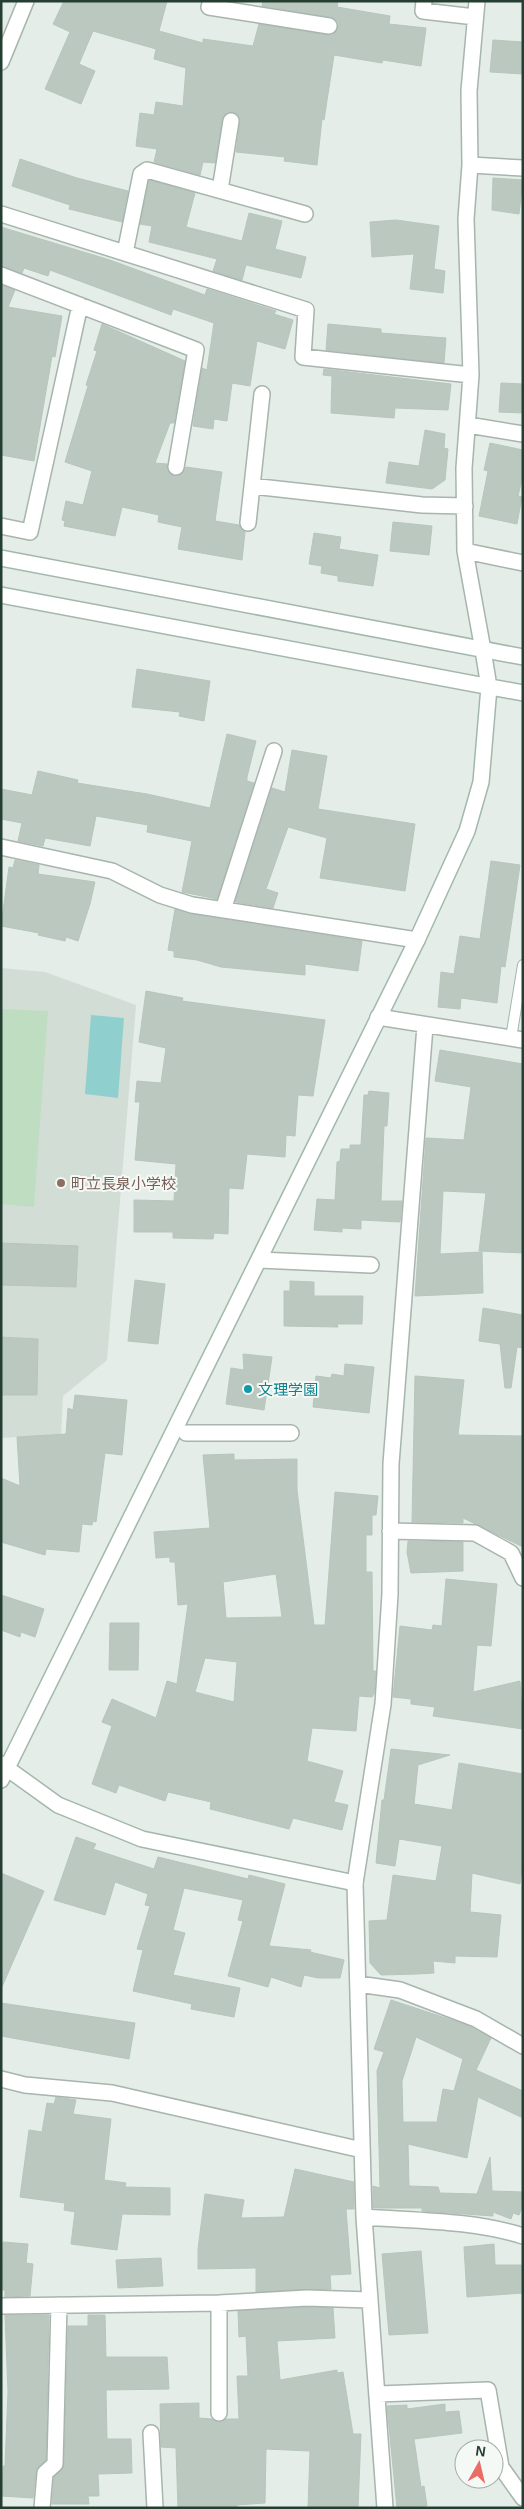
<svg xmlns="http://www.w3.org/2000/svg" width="524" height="2509" font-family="Arial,'Noto Sans JP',sans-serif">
<rect width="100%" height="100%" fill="#e4ede7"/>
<path fill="#d2ddd6" d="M1 968 45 972 136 1005 107 1360 63 1396 61 1434 2 1438Z"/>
<path fill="#beddc1" d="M1 1009 48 1011 34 1207 1 1204Z"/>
<path fill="#8fcfcd" d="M91 1015 124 1018 118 1098 85 1094Z"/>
<path fill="#bac8c0" stroke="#b7c6bd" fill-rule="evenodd" d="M64 1H167L159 31 203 43V39L253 46 259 24 328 35H333L338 28V22L331 17 262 6 263 1H338L337 7 390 16 389 24 426 28 421 66 383 60 382 63 334 55 324 120 322 119 317 165 284 161 285 157 236 152 240 122 237 114 232 112 224 115 222 119 215 163 203 162 200 175 154 162 157 149 136 146 140 113 154 115 156 102 183 106 186 68 154 59 156 49 93 31 79 64 95 71 81 104 45 89 70 32 53 24Z
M493 40 523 42V74L490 72Z
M20 159 77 178 128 191 122 222 69 209 70 205 12 186Z
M493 178 523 180 519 214 492 210Z
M149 180 195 193 186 227 242 241 249 213 282 221 275 249 306 257 301 278 246 265 242 280 213 271 217 259 149 242 152 226 140 224Z
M396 220 439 226 434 269 445 271 443 293 410 289 414 254 372 257 370 222Z
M1 227 110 260 205 295 207 289 276 311 274 314 293 320 285 349 257 341 250 386 232 383 227 421 214 419 213 429 193 426 202 368 207 370 214 323 173 309 171 315 50 270 48 276 24 268 22 273 1 266Z
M1 285 15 290 8 307 62 316 55 357 52 356 34 461 1 455Z
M102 324 185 361 174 423H170L155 463 167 464V471L175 476 183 473 186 467 222 472 215 521 239 525 245 532 242 560 178 549 182 527 158 522 159 515 122 507 115 536 64 526 65 521 62 520 66 501 83 505 92 471 65 462 88 386 86 385 97 351 94 350Z
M328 324 381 329V333L446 338 444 363 326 350Z
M324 369 451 384 448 410 395 408 394 418 331 413 332 376 323 375Z
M501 383 523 384V413L499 412Z
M425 430 445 434 444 448 448 449 445 480 432 489 386 483 389 462 419 466Z
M490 443 523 450V475L518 496 522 497 517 524 479 516 488 471 484 470Z
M393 522 432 526 429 555 390 551Z
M314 533 341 537 339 549 378 555 373 586 338 581V576L321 573 322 566 309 564Z
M137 669 210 681 204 721 179 716 180 712 132 707Z
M227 734 256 741 247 777V781L254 783 217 899 182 892 192 841 147 832 148 825 96 816 90 846 45 838 43 846 18 841 22 823 1 819V789L32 795 38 771 78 780 77 783 147 794 210 808Z
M292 750 327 756 318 809 415 824 405 891 320 878 327 838 288 827 266 889 278 893 273 908 235 902 272 788 285 792Z
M15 860 39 865 38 874 95 882 90 904 78 941 66 937 65 941 38 935 39 933 1 926 9 867 13 868Z
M491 861 520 865 505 967 501 966 497 1003 461 998 460 1009 438 1007 441 972 454 974 460 936 480 939Z
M175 909 191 914 362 941 358 971 305 964V975L221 967 197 960 174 957V951L168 950Z
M146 991 183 998 182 1001 325 1020 313 1096 298 1095 295 1136 286 1135 285 1157 247 1154 243 1189 229 1188 228 1234 214 1233 213 1239 173 1238V1232H134V1200L174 1201 176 1164 135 1160 140 1102H135L137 1081 161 1083 166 1048 139 1042Z
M440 1050 523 1064V1253L479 1251 486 1193 443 1191 440 1254 482 1252 483 1293 415 1296 426 1138 464 1140 471 1087 435 1081Z
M369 1091 389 1093 387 1126H384L381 1201H402L400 1222 361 1220V1229L342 1228V1232L314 1230 317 1199 335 1200 337 1162 340 1161 341 1149H350V1145H361L364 1095H368Z
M1 1243 78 1246 76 1287 1 1285Z
M135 1280 165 1284 158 1344 128 1341Z
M290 1281 314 1282V1296H363L362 1324H337L338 1327 284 1326V1291H290Z
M483 1308 523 1315V1348L517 1347 511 1388H505L500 1344 479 1341Z
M1 1337 38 1339 37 1395H1Z
M243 1354 272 1357 264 1410 226 1404 231 1368 244 1370Z
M345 1364 374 1367 369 1413 313 1407 316 1376 331 1378 332 1374 344 1376Z
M415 1376 464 1380 458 1435 523 1436V1547L463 1518V1523L412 1522Z
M75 1395 127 1400 122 1455 105 1453 96 1522 93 1521 92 1525 82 1524 79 1552 46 1549 45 1555 1 1542V1478L20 1486 17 1437 66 1434 68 1408 73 1410Z
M234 1454V1460L297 1459V1490L314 1625H325L335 1492 378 1496 376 1515H372V1535H366V1572H372L373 1671H376L374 1694 372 1697 359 1696 356 1731 312 1728 307 1761 343 1771 334 1802 348 1805 342 1830 293 1818 289 1829 210 1809 211 1802 168 1792 165 1801 119 1785 116 1793 92 1784 112 1726 102 1722 112 1699 156 1718 167 1681 177 1684 188 1604 178 1605 175 1562H170V1557L156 1558 154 1532 210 1528 203 1455ZM276 1574 282 1617 226 1618 223 1582ZM205 1658 237 1662 234 1702 195 1692Z
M408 1541 463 1542V1571L411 1573 407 1552Z
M446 1579 497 1584 491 1646 477 1645 473 1692 520 1681 523 1729 433 1716 435 1707 411 1704V1699L393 1697 400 1626 432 1630 433 1625 442 1626Z
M1 1595 44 1609 35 1637 21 1632 20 1637 1 1630Z
M110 1623H139L138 1670H109Z
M391 1749 450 1755 418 1765 414 1804 452 1810 459 1763 523 1774V1860L520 1884 472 1873 470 1912 501 1915 497 1957 455 1956V1963L433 1961 434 1973 417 1974 381 1975 370 1963 369 1921 387 1920 393 1875 436 1881 442 1846 399 1839 395 1866 376 1863 382 1800H384Z
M76 1837 96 1844 93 1849 154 1869 158 1857 248 1879 249 1875 285 1884 269 1946 311 1950 310 1952 344 1960 340 1978H318L304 1975 301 1987 271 1977 268 1987 228 1976 243 1921 238 1920 243 1900 184 1888 173 1930 185 1933 173 1975 240 1988 234 2017 191 2009 192 2004 133 1991 143 1950 137 1949 150 1906 145 1905 148 1894 115 1882 105 1915 54 1900Z
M1 1873 44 1891 1 1989Z
M391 2000 467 2025 491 2038 476 2070 523 2091V2118L478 2097 467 2158 408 2144 409 2186 438 2187 440 2193 477 2194 490 2157 492 2191 523 2192V2205L519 2215 513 2213 511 2219 493 2212V2216L422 2211V2208H373V2186L380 2188 377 2071 384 2052 374 2049ZM416 2037 463 2059 454 2091 443 2089 437 2122H403L402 2081Z
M1 2003 135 2023 129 2059 1 2036Z
M56 2097 76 2100 73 2114 111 2119 104 2180 126 2183 125 2187 170 2188V2215L122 2214 117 2250 71 2244 75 2212 64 2210 65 2203 20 2197 29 2130 42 2132 47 2103 54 2104Z
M295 2169 354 2182V2209H346L351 2274 330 2275 331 2289 256 2292V2268L198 2269V2249L205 2194 244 2200 241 2218 284 2217Z
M3 2242 28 2244 26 2263 33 2264 30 2296 5 2297V2290H1Z
M494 2244 495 2265H523V2293L467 2297 464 2247Z
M421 2251 428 2333 389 2335 382 2254Z
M161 2258 163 2286 118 2288 116 2260Z
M307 2307 333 2308 335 2338 277 2341 280 2380 337 2370V2373L343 2372 353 2434H361L358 2508H308L310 2451 266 2449 265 2503 237 2505V2508H178L176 2448 161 2447 160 2404 199 2403V2418L212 2419 219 2422 226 2419H239L237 2376H248L246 2336 239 2337 238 2311Z
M5 2315H49L46 2460 36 2472 33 2498 1 2496 3 2466H5L8 2392Z
M88 2315H105L106 2357H167L169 2389 106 2390 107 2439H131L132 2473 98 2474 99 2496H88L89 2504H52L54 2477 64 2464 68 2326H88Z
M445 2404V2412L459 2411 462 2433 414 2439 421 2487 424 2486 427 2506 397 2508 387 2406 407 2405V2409Z"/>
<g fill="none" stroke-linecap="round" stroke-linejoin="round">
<g stroke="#a7b5ad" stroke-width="12">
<path id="lane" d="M511 1038 523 965"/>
</g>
<g stroke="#a7b5ad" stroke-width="18">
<path id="street" d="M211 1 209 7 329 26
M424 1 423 11 475 17
M477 1 469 91 470 165 466 219 471 375 464 468 465 551 483 650
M1 62 26 1
M470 165 523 168
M220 190 231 121
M1 214 306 310 303 357 471 375
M125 253 141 174 147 170 305 214
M1 275 196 350 176 467
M468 425 523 434
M252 486 422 505 465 506
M248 523 262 394
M1 526 30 532 80 305
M465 551 523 563
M1 847 112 871 160 895 192 905 417 940
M223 910 274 751
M378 1017 523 1040
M259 1260 371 1265
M186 1433H291
M390 1531 475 1533 511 1553 523 1578
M358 1984 400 1990 476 2019 523 2046
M1 2079 25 2085 112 2093 362 2150
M364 2217C417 2221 472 2220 523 2236
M219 2303V2413
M1 2306 219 2303 307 2298 369 2300
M378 2394 488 2390 501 2467 523 2498
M151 2433 155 2508
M42 2508 45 2473 55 2464 59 2305
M385 2508 364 2217 355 1883 383 1704 390 1594 391 1464 425 1026"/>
</g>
<g stroke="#a3b8ad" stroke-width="18">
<path id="secondary" d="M1 558 523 657
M1 595 523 693
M1 1764 58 1805 142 1839 355 1883
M1 1780 417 940 467 831 481 782 489 687 483 650"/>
</g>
<use href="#lane" stroke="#fff" stroke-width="10"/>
<use href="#street" stroke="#fff" stroke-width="15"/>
<use href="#secondary" stroke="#fff" stroke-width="15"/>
</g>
<circle fill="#8d6e63" stroke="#f5f9f6" stroke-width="2" cx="61" cy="1183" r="5"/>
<circle fill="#0f9aa8" stroke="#f5f9f6" stroke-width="2" cx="248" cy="1389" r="5"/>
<g text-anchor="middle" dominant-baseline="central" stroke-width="4" stroke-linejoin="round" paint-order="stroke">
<g font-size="15" fill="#785e54" stroke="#f5f9f6" text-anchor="start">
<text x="71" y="1183">町立長泉小学校</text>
</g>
<g font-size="15" fill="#0d838f" stroke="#f5f9f6" text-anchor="start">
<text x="258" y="1389">文理学園</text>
</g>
</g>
<rect width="524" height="2509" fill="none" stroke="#243e32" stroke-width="5"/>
<g transform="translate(479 2464) rotate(8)"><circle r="24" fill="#f5f9f6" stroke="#a1aea8"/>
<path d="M0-4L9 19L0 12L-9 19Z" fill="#eb6c64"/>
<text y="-8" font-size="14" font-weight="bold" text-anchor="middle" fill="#243e32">N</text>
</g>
</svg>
